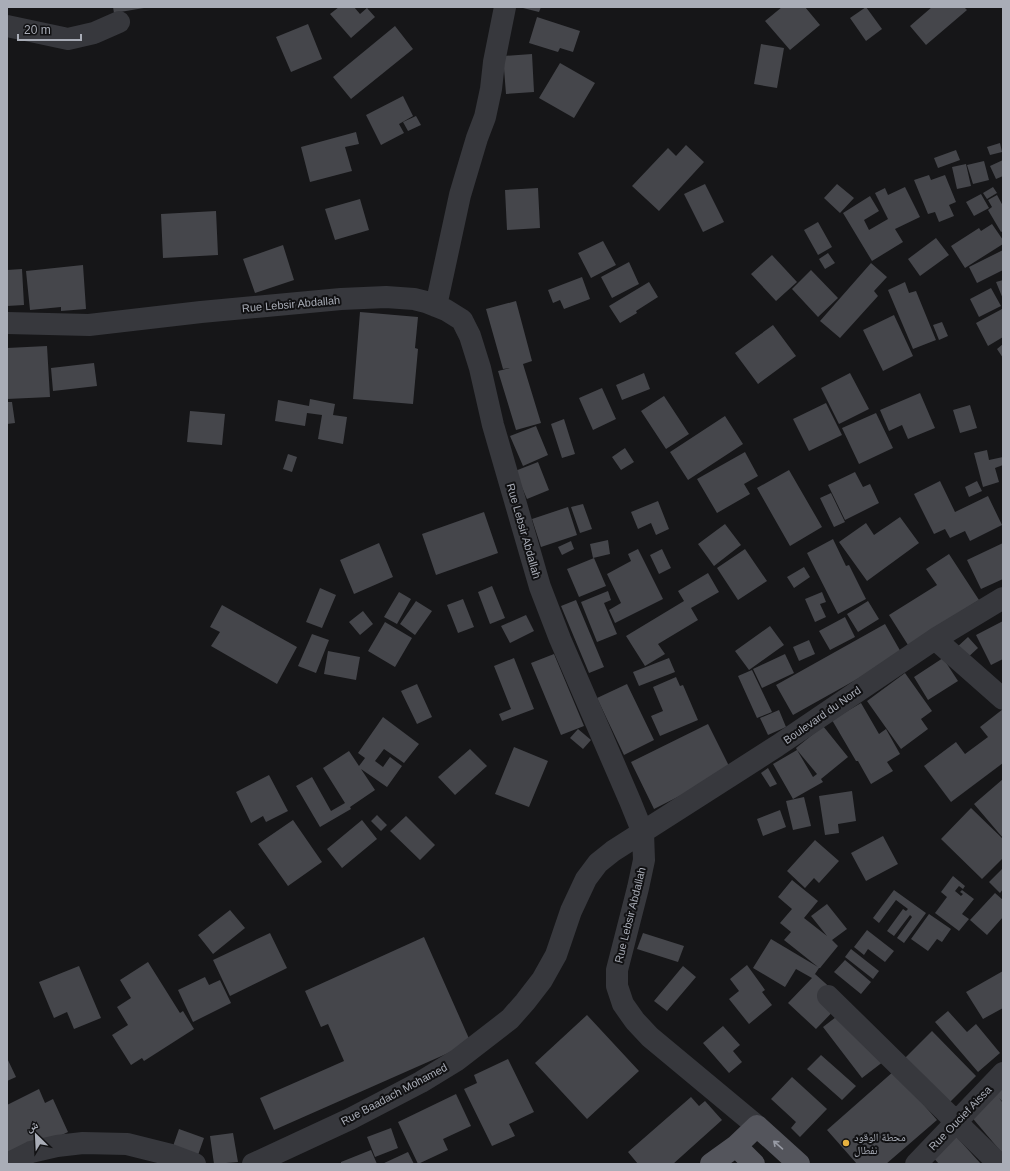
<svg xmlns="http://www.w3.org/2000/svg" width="1010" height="1171" font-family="Helvetica,'Noto Naskh Arabic',sans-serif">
<rect width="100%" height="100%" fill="#161618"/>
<path fill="#45464b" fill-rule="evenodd" d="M113 7H144V8L114 13Z
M339 7H354L360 14 367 8 375 17 351 38 330 14Z
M519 7H541L539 12Z
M782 7H805L820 25 790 50 765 21Z
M866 7 882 29 866 41 850 18Z
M932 7H964L967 10 926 45 910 26Z
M537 17 580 31 573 52 560 48 558 52 529 43Z
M308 24 322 59 291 72 276 37Z
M395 26 413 49 351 99 333 77Z
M761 44 784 48 777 88 754 84Z
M532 54 534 92 506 94 503 56Z
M560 63 595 83 574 118 539 98Z
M403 96 413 116 399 124 404 133 381 145 366 115Z
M416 116 421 125 408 131 403 122Z
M356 132 359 144 345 147 352 171 310 182 301 147Z
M1000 143 1002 152 990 155 987 147Z
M686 145 704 162 659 211 632 186 668 148 676 156Z
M956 150 960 160 938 168 934 158Z
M1003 160V176L996 179 990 166Z
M984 161 989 180 973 184 967 165Z
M966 164 971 186 957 189 952 167Z
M929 175 931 180 945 175 956 202 949 205 954 216 939 222 935 212 928 214 914 180Z
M705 184 724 222 703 232 684 194Z
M837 184 854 198 840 213 824 198Z
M905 187 920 217 895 229 903 242 872 261 843 213 870 196 879 211 864 220 869 230 888 219 875 193 885 188 888 195Z
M993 187 997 193 987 199 983 193Z
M538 188 540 228 507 230 505 190Z
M981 194 989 208 974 216 966 202Z
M997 195 1003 206V231L1001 232 988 210 992 207 988 200Z
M360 199 369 230 335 240 325 209Z
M216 211 218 255 163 258 161 214Z
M818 222 832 247 818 255 804 230Z
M992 224 1003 240V244L965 268 951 246 979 228 981 231Z
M936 238 949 255 920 276 908 259Z
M603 241 616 265 591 278 578 253Z
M283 245 294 280 255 293 243 259Z
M1003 250V270L977 283 969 267Z
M828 253 835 263 825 269 819 259Z
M772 255 797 282 776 301 751 274Z
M629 262 639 284 612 298 601 277Z
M871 263 887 277 874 291 878 296 840 338 820 321Z
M83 265 86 309 61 311V307L30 310 26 271Z
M22 269 24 305 7 306V270Z
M811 270 838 298 818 317 792 289Z
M582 277 590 299 564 309 560 300 553 303 548 290Z
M1003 280V299L996 282Z
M649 282 658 297 636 311 637 313 620 323 609 306Z
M905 282 909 293 916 291 936 340 913 349 888 290Z
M991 288 1001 306 979 317 970 299Z
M516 301 532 361 523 364 541 423 516 430 498 371 510 368 503 369 486 309Z
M1002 309 1003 311V337L988 346 976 323Z
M360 312 418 317 415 348 418 349 413 404 353 399Z
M894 315 913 356 883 371 863 330Z
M942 322 948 336 939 340 933 325Z
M773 325 796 356 758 384 735 353Z
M1003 344V358L997 349Z
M47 346 50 397 7 399V348Z
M94 363 97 386 53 391 51 368Z
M644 373 650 389 622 400 616 385Z
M850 373 869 409 839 424 821 388Z
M602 388 616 419 593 430 579 398Z
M920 393 935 428 908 439 902 425 889 431 880 410Z
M664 396 689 434 666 449 641 411Z
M310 399 335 404 333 415 347 417 343 444 318 439 322 415 307 413 305 426 275 421 278 400 309 406Z
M7 402H12L15 423 7 424Z
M826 403 842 435 809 451 793 419Z
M970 405 977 428 960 433 953 410Z
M190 411 225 414 222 445 187 442Z
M876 413 893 448 859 464 842 428Z
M725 416 743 444 688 480 670 452Z
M564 419 575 454 562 458 551 424Z
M536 426 548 455 523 466 510 436Z
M625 448 634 462 621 470 612 457Z
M987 450 989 460 1003 457V465L995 468 999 482 983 487 974 453Z
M745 452 758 476 744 484 750 494 717 513 697 479Z
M288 454 297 457 292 472 283 469Z
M538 462 549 490 527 499 515 471Z
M789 470 822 527 790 546 757 488Z
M855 472 863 487 870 484 879 503 845 520 828 485Z
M940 481 955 512 988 496 1002 525 970 541 965 531 950 538 945 529 934 534 914 494Z
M977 481 982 491 969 497 965 487Z
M831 493 845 522 834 527 820 498Z
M658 501 669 529 656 535 651 523 638 529 631 512Z
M583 504 592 529 580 533 571 507Z
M568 507 577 535 541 547 532 519Z
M484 512 498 553 436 575 422 534Z
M900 517 919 543 867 581 839 542 866 523 874 535Z
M725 524 741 545 714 566 698 544Z
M833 539 846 566 849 565 866 599 838 614 807 553Z
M608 540 610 554 593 558 590 544Z
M571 541 574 549 562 555 558 547Z
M379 543 393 577 354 594 340 560Z
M1003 543V579L981 589 967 560Z
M638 549 663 599 615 623 609 610 621 603 607 574 631 561 628 554Z
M662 549 671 568 659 574 650 555Z
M745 549 767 581 738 600 717 568Z
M949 554 979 600 908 645 889 615 937 585 926 569Z
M594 558 606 586 579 597 567 569Z
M804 567 810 577 794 588 787 577Z
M708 573 719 592 691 608 698 620 658 644 665 654 645 666 626 636 684 601 678 591Z
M492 586 505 618 490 624 478 592Z
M320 588 336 595 322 628 306 622Z
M608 591 611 600 604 603 617 634 597 642 581 602Z
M399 592 411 599 397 624 384 617Z
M822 592 826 602 820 604 826 617 815 622 805 599Z
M463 599 474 627 458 633 447 605Z
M576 600 604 667 589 673 561 606Z
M416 601 432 611 415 635 400 624Z
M868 601 879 619 858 632 847 614Z
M222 605 297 647 277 684 211 646 220 632 210 627Z
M363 611 373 624 360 635 349 622Z
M526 615 534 631 510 643 501 626Z
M845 617 855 637 830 650 819 631Z
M1003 621V659L991 665 976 635Z
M385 622 412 638 395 667 368 651Z
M885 624 902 654 793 715 776 685Z
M770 626 784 645 749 670 735 651Z
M312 634 329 640 316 673 298 666Z
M968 637 978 648 965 660 955 649Z
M809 640 815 654 799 661 793 647Z
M328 651 360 657 356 680 324 674Z
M554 654 584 726 561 735 531 663Z
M785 654 794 673 762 688 753 669Z
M514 658 534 709 502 721 499 714 511 709 494 666Z
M669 658 675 672 639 686 633 672Z
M943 658 958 681 928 700 914 677Z
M752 670 772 712 757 718 738 676Z
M905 673 932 711 921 719 928 729 901 749 867 701Z
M676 677 680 686 683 685 698 720 660 736 651 716 663 711 653 687Z
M417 684 432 717 417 724 401 691Z
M627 684 654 740 624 755 597 698Z
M861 703 879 734 886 729 900 754 887 762 893 771 871 784 858 761H856L832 720Z
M1003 709V763L951 802 924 766 956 742 965 754 988 737 980 727Z
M779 710 786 727 768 735 760 718Z
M383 717 419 744 404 763 384 749 375 761 383 767 390 757 402 766 387 787 361 769 375 790 350 807 351 809 320 827 296 786 312 777 331 811 345 803 323 768 349 751 359 766 365 758 358 753Z
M708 724 731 770 654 809 631 762Z
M823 726 848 757 821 779 823 782 793 799 773 764 797 750 796 748ZM797 750 817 774 813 777Z
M578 729 591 740 583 749 570 738Z
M514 747 548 761 529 807 495 794Z
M470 749 487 766 455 795 438 777Z
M768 768 777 784 770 787 761 773Z
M269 775 288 811 266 822 263 816 251 823 236 792Z
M1003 779V838L974 804Z
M852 791 856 821 838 824 839 833 825 835 819 796Z
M804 797 811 826 793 830 786 801Z
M971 808 1003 839V858L982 879 941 839Z
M780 810 786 827 763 836 757 819Z
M377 815 387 825 381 831 371 821Z
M406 816 435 845 420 860 390 831Z
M293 820 322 862 288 886 258 844Z
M362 820 377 839 342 868 327 849Z
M883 836 898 864 866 881 851 853Z
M815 840 839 861 819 883 814 878 805 888 787 871Z
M1003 868V889L1000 893 989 882Z
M953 876 965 886 963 889 959 886 955 891 961 896 963 894 960 892 962 890 974 899 962 914 969 919 959 931 935 913 947 897 941 892Z
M792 880 818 901 804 918 827 936 811 916 827 904 847 929 832 940 838 946 820 968H819L813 977 815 974 844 1000 816 1029 788 1003 812 978 796 969 785 987 753 968 771 939 818 967 784 940 791 932 780 923 792 909 778 897Z
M894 890 926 913 904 943 897 938 912 917 910 915 894 936 887 931 903 909 906 911 908 909 896 900 879 923 873 918Z
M995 893 1003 900V917L987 935 970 920Z
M230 910 245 928 213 954 198 935Z
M929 914 951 929 942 942 937 939 928 951 911 939Z
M867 930 894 951 885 962 868 949 864 955 854 947Z
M270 933 287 968 230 996 213 960Z
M643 933 684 946 678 962 637 949Z
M424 937 471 1043 274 1130 260 1098 344 1061 328 1024 321 1027 305 991Z
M851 949 879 971 873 979 845 957Z
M845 960 871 982 861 994 834 972Z
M148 962 180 1013 183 1011 194 1029 144 1061 142 1058 131 1065 112 1035 128 1025 117 1007 131 998 120 980Z
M747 965 765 990 762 992 772 1005 749 1024 729 999 739 991 730 979Z
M79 966 101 1018 74 1029 67 1012 54 1018 39 982Z
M683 966 696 977 667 1011 654 1001Z
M1003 971V1008L983 1019 966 992Z
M205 977 209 985 220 980 231 1003 193 1022 178 990Z
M849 1007 888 1058 862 1078 823 1027Z
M948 1011 967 1032 976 1024 1000 1053 978 1072 935 1022Z
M587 1015 639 1071 587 1119 535 1063Z
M723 1026 740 1045 733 1051 742 1062 729 1073 703 1043Z
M932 1031 976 1076 949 1103 905 1058Z
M821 1055 856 1086 842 1100 807 1069Z
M7 1058 16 1077 7 1081Z
M508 1059 534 1112 509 1124 515 1136 492 1146 464 1089 477 1083 474 1075Z
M894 1071 937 1120 886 1164H857L827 1130Z
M792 1077 827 1109 800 1137 791 1128 796 1122 771 1099Z
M1003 1084V1102L999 1098 1003 1103V1154L969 1114Z
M39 1089 45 1103 53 1099 68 1132 8 1161 7 1159V1105Z
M456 1094 471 1126 443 1139 448 1150 418 1164 398 1122Z
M691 1097 699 1106 705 1101 722 1120 673 1164H638L628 1152Z
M391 1128 398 1148 375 1157 367 1137Z
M179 1129 204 1138 197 1158 172 1149Z
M233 1133 238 1162 214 1164 210 1136Z
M953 1133 981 1164H939L930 1154Z
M371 1150 377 1164H341V1162Z
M408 1152 414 1164H382Z"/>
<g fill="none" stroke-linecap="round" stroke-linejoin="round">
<path stroke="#37383d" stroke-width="22" d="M7 26 68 39 94 33 119 22
M436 306 460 195 477 138 485 117 491 89 494 62 505 7
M7 323 89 325 201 312 341 299 386 297 414 299 426 302 446 310 462 320 470 336 480 368 493 425 540 587 560 639 630 801 643 833 644 860 638 888 617 970V986L623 1004 635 1021 650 1037 757 1126
M935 639 1003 699
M828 996 999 1164
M7 1164 31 1152 57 1146 83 1143 127 1144 171 1155 195 1164
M253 1164 350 1119 421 1082 457 1060 510 1019 525 1002 542 980 556 955 571 911 586 879 598 863 613 851 777 746 935 639 1003 598
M916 1164 1003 1073"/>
<path stroke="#54555c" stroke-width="22" d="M736 1146 754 1164
M711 1164 736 1146 757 1126 799 1164"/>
</g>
<defs><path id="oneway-shaft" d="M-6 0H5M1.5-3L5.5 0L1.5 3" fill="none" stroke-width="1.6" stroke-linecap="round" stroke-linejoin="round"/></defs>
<use stroke="#989ba5" href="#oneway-shaft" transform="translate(778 1145) rotate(-139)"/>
<circle fill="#e7b13f" stroke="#111113" stroke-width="1.5" cx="846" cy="1143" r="4"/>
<g text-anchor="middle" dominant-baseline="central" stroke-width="4" stroke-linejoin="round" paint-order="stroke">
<g font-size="11" fill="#a9adb7" stroke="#111113">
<text transform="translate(291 304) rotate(-5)">Rue Lebsir Abdallah</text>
<text transform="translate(524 531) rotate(74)">Rue Lebsir Abdallah</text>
<text transform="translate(822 715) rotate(-35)">Boulevard du Nord</text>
<text transform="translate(630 915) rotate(-76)">Rue Lebsir Abdallah</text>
<text transform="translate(394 1094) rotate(-28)">Rue Baadach Mohamed</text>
<text transform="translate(960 1118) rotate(-46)">Rue Oucief Aissa</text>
</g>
<g font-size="11" fill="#a9adb7" stroke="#111113" text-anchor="start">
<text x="854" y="1137">محطة الوقود<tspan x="854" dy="13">نفطال</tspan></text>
</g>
</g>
<rect width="1010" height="1171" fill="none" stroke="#a9adb7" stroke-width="16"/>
<g transform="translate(36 1135) rotate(336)" stroke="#111113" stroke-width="3" paint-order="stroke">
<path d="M0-3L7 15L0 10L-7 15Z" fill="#a9adb7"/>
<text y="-6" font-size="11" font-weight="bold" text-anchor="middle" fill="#a9adb7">ش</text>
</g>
<path d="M18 34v6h63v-6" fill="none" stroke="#a9adb7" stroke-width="2"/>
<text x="24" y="34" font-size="12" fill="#a9adb7" stroke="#111113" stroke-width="3" paint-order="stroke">20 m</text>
</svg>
